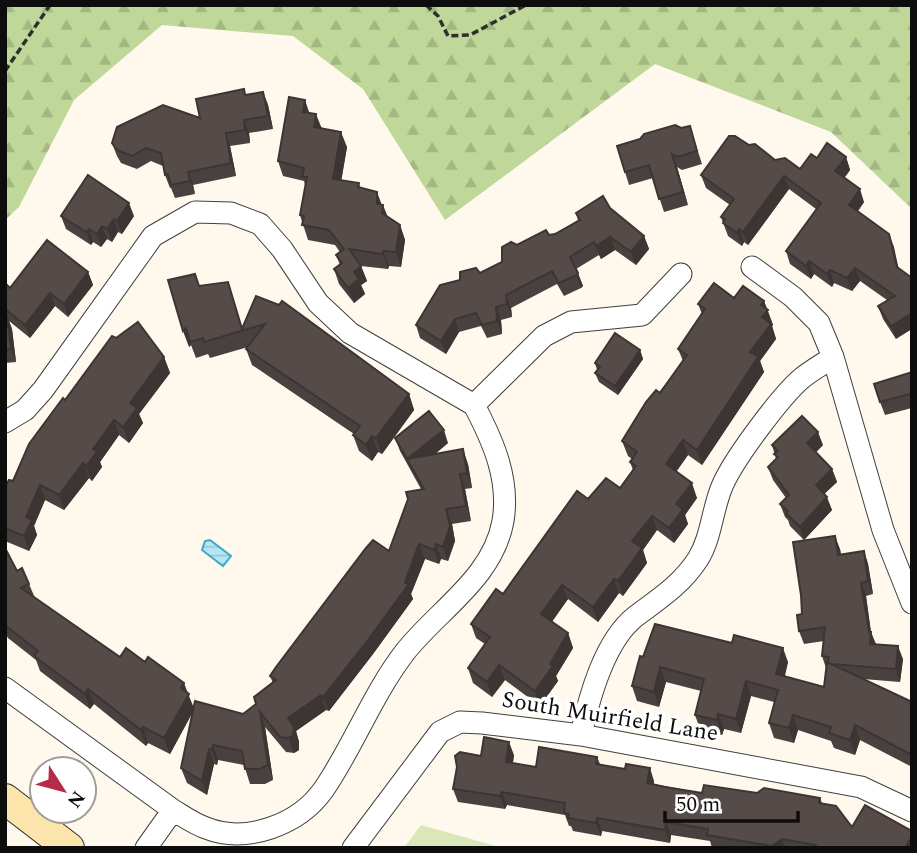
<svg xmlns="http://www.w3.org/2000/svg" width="917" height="853" font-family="Spectral,serif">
<defs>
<pattern id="forest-firs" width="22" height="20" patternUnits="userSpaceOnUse" patternTransform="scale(1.75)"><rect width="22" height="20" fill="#bfd798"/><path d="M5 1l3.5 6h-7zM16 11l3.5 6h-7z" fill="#a3b782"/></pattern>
<pattern id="water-rules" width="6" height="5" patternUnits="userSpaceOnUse" patternTransform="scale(1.75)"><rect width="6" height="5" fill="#b4e7f4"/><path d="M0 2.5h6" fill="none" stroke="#9ac5d0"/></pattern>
</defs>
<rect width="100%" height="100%" fill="#fef8ed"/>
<path fill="#d9e7b9" d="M421 825 503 848H404Z"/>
<path fill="url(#forest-firs)" d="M5 5H912V209L831 132 655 64 445 220 363 89 293 36 162 25 74 100 19 207 5 220Z"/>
<path fill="url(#water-rules)" stroke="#3ea8c8" stroke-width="2" d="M210 540 231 556 223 566 202 550 205 541Z"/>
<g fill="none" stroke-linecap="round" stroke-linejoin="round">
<g stroke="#404040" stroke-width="23">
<path id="street" d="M752 267 793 297 819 323 833 357 883 530 912 603
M474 405 544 336 571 322 642 315 681 274
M5 422 25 410 43 390 153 236 195 212 231 213 260 224 282 249 318 303 350 333 474 405
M5 688 173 810
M581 735C589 698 604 641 636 616 660 598 681 585 698 559 711 538 712 512 721 489 731 462 781 396 802 378 812 370 823 364 833 357
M146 848 173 810C183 816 194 824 206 828 246 844 299 825 324 789 354 745 372 695 405 652 438 610 493 578 503 521 510 479 493 441 474 405
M353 848 440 732 460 722 482 723 581 735 861 787 912 811"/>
</g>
<g stroke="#2f2f2f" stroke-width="32">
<path id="secondary" d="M5 799 69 848"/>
</g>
<path stroke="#2f2f2f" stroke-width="3.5" stroke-dasharray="7 3.5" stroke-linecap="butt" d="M426 5 438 16 448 36 470 35 526 5
M5 71 50 5"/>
<use href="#street" stroke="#fff" stroke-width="21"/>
<use href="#secondary" stroke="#fce5ab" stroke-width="30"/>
</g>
<path fill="#494140" d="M263 92 268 105 273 129 249 133 250 143 230 146 236 176 193 185 195 194 175 198 171 188H170L165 175 163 166 151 161 137 169 121 163 117 156 112 143 200 118 246 95Z
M310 113 322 128 347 147 341 181 359 183 360 188 382 205 387 217 400 225 405 240 401 267 389 266 388 269 361 266 367 281 361 285 365 294 354 303 339 284 334 269 340 265 336 255 340 252 335 245 308 240 300 215 305 185 304 181 283 176 278 161Z
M640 139H694L702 164 682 170 677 167 688 205 664 212 653 178 629 185 625 172Z
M749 145 775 160 800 169 846 157 850 170 844 178 864 202 858 211 894 247 896 339 883 319 878 306 887 300 860 281 852 291 834 283 832 287 814 274 811 279 790 264 786 251 816 209 789 189 748 245 744 242 742 246 728 236 721 217 730 205 706 188 701 175Z
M610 208 644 236 649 249 636 265 615 250 601 259 599 255 576 269 583 286 581 288 564 296 557 284 511 308 512 317 501 320 502 334 487 338 481 326 459 332 446 354 420 338 416 325 480 273 502 262 517 245 555 234 578 220 576 213Z
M61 216H134L122 234 118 232 112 242 107 239 101 247 93 242 91 245 66 229Z
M88 272 93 285 68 317 55 306 30 338 9 321 12 329 16 362 5 363V287L10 288Z
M200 286 233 298 242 327 256 296 409 394 414 410 382 454 378 452 372 461 359 451 353 435 354 434 252 365 246 349 248 347 210 358 208 354 196 358 191 345 189 347Z
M734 298 764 301 773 325 772 326 776 339 760 361 764 372 702 465 688 455 676 472 697 498 685 515 688 524 674 543 657 530 643 550 647 563 623 596 619 593 598 622 568 599 552 622 568 633 573 648 556 676 558 681 540 706 505 680 492 697 473 683 468 668 485 644 476 638 471 624 503 594 588 499 620 488 633 470 630 462 632 459 628 456 622 441 683 361 678 349 702 314 698 304Z
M116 338 164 357 170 373 139 414 143 423 129 443 119 435 100 462 102 467 92 481 89 478 64 510 45 500 34 526 37 535 29 551 5 541V487L13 481 65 400Z
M640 350 643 359 618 395 599 382 595 373 597 370 595 363Z
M912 372V408L885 415 880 402Z
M395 438 448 443 434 455 468 464 472 488 465 489 471 521 452 524 455 541 448 561 441 559 439 564 425 559 411 594 413 599 373 654 329 711 326 710 296 731 299 742V750L294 753 286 752 265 727 273 780 265 784H250L244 765 218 760 217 765 214 764 207 795 187 783 181 768 193 712 170 754 148 743 146 746 94 704 90 709 40 671 36 660 8 638 5 633V548L17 571 29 584 35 598 120 657 187 693 194 708 243 714 256 704 273 683 270 676 389 551 421 489 400 451Z
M772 445H823L816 452 832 469 837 482 824 494 832 510 804 540 790 526 788 520 785 517 780 504 786 498 773 480 768 467 776 459Z
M840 549 841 555 864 551 868 564 873 594 866 596 871 632 876 644 903 659 900 682 863 679 912 702V767L860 740 855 755 834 748 831 741 798 730 794 743 774 738 769 723 774 702 751 696 741 733 724 729 722 735 700 729 695 715 701 691 666 682 659 707 637 701 632 686 643 657 788 662 785 676 824 687 826 668 822 656 824 641 804 644 799 631 802 614Z
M514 755 513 763 536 767 597 757 600 764 654 781V784L702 793H757L820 798 822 803 852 827 912 848H712L710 841 671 835 670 843 602 831 601 836 573 831 571 826H569L565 815 507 805 505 809 458 802 453 789 481 756Z"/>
<path fill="#3c3534" d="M263 92 268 105 273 129 268 116Z
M305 100 310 115 303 112Z
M316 114 322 129 314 127Z
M244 120 249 133 250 143 245 130Z
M341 132 347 147 339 194 333 179Z
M226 133 230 146 236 176 231 163Z
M672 154 677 167 688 205 683 192Z
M846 157 850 170 840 184 835 171Z
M188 172 193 185 195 194 190 181Z
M784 176 789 189 748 245 743 232Z
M860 189 864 202 853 218 849 205Z
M377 192 383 208V205L389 220 387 228 377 204Z
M129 203 134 216 122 234 117 221Z
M114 219 118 232 112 242 107 229Z
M400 225 405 240 401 267 396 252Z
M102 226 107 239 101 247 97 234Z
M89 229 93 242 91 245 86 232Z
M739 229 744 242 742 246 737 233Z
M889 234 894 247 901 280 897 267Z
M644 236 649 249 636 265 631 252Z
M610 237 615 250 601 259 596 246Z
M383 251 389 266 388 269 383 254Z
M809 261 814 274 811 279 806 266Z
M361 266 367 281 361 285 365 294 354 303 348 288 354 272Z
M855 268 860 281 852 291 847 278Z
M830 270 834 283 832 287 827 274Z
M88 272 93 285 68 317 64 304Z
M578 273 583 286 581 288 577 275Z
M50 293 55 306 30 338 25 325Z
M506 295 511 308 512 317 507 304Z
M764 301 773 325 772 326 776 339 760 361 764 372 702 465 697 450 750 352 762 317 761 305Z
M496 307 501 320 502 334 497 321Z
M912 313V329L896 339 891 326Z
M7 316 12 329 16 362 11 349Z
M455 319 459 332 446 354 441 341Z
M186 328 191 345 189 347 183 331Z
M640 350 643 359 618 395 615 386Z
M164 357 170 373 139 414 143 423 129 443 123 427 130 403Z
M409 394 414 410 382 454 376 438Z
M114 420 119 435 100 462 102 467 92 481 86 466 93 449Z
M444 430 448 443 414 471 407 459 412 472 407 459Z
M818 432 823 445 812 456 807 443Z
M372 436 378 452 372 461 366 445Z
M683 440 688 455 671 479 666 464Z
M463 449 468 464 472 488 467 473Z
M83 463 89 478 64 510 59 495Z
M832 469 837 482 820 498 816 485Z
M460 474 465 489 471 521 466 506Z
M692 483 697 498 685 515 688 524 674 543 669 528 676 504Z
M40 485 45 500 34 526 37 535 29 551 24 536 26 517Z
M827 497 832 510 804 540 800 527Z
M446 509 452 524 455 541 448 561 443 547Z
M652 516 657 530 643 550 647 563 623 596 618 581 632 541Z
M835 536 840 549 843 568 838 555Z
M419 544 425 559 411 594 413 599 373 654 329 711 323 697 405 582Z
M436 544 441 559 439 564 434 550Z
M864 551 868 564 873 594 868 581Z
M614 579 619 593 598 622 593 607Z
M861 583 866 596 871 633 876 645 870 644Z
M562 585 568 599 546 629 541 614Z
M568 633 573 648 556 676 558 681 540 706 535 691Z
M898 646 903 659 900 682 896 669Z
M783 648 788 662 781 689 776 674Z
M499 665 505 680 492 697 487 682Z
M660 667 666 682 659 707 654 692Z
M746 681 751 696 741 733 736 719Z
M184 683 194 709 170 754 164 738 181 688Z
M88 689 94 704 90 709 85 694Z
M321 695 326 710 296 731 299 742V750L294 753 289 738 288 718Z
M260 712 265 727 273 780 268 765Z
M718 714 724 729 722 735 717 720Z
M793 715 798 730 794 743 789 728Z
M855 725 860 740 855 755 850 740Z
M143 727 148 743 146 746 141 730Z
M509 742 514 755 511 775 506 762Z
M213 745 218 760 217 765 212 750Z
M209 749 214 764 207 795 202 781Z
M650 768 654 781 652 796 647 783Z
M502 792 507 805 505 809 500 796Z
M597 818 602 831 601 836 596 823Z
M666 822 671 835 670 843 665 830Z
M912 836V848H905Z
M782 839 785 848H773L772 846Z"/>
<path fill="#554c4a" stroke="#3c3534" stroke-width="2" d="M244 89 245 95 263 92 268 116 244 120 245 130 226 133 231 163 188 172 190 181 171 185 168 174 165 175 161 153 146 148 132 156 117 150 112 143 117 127 163 105 200 118 196 99Z
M289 97 305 100 303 112 316 114 314 127 341 132 333 179 359 183 358 187 377 192V204L383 205 382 213 400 225 396 252 383 251V254L349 249 361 266 354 272 359 279 348 288 334 269 342 263 336 255 344 249 329 230 302 225 304 216 300 215 307 177H302L304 168 278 161Z
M675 125 681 128 690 126 697 151 677 157 672 154 683 192 659 199 649 165 625 172 617 146 640 139 644 134Z
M729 136H735L749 145 755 144 775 160 785 158 800 169 811 154 817 158 827 143 846 157 835 171 860 189 849 205 889 234 897 267 912 278V313L891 326 878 306 895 296 855 268 847 278 830 270 827 274 809 261 806 266 786 251 821 203 784 176 743 232 739 229 737 233 723 223 725 219 721 217 734 199 701 175Z
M88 175 129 203 117 221 114 219 107 229 102 226 97 234 89 229 86 232 61 216Z
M603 196 610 208 644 236 631 252 610 237 596 246 594 242 570 257 578 273 577 275 559 283 552 271 506 295 507 304 496 307 497 321 482 325 476 313 455 319 441 341 416 325 440 285 460 280V272L476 268 480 273 502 262V247L511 242 517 245 546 230 549 235 555 234 580 220 576 213Z
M47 240 88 272 64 304 50 293 25 325 5 309V287L7 285 10 288Z
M195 274 199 286 228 282 242 329 256 296 279 305 282 301 409 394 376 438 372 436 366 445 353 435 360 426 246 349 265 324 204 342 203 338 190 342 186 328 183 331 168 280Z
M714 283 734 298 743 286 764 301 761 305 768 310 762 317 771 324 750 352 758 357 697 450 683 440 666 464 692 483 676 504 683 509 669 528 652 516 632 541 642 548 618 581 614 579 593 607 562 585 541 614 568 633 550 664 553 666 535 691 499 665 487 682 468 668 490 637 471 624 496 589 503 594 577 491 588 499 606 478 620 488 636 466 630 462 637 452 622 441 646 402 656 390 660 393 687 355 678 349 705 309 698 304Z
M5 316H7L11 349 5 350Z
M138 322 164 357 130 403 137 408 123 427 114 420 93 449 97 452 86 466 83 463 59 495 40 485 26 517 32 520 24 536 5 528V487L9 480 13 481 29 444 63 398 65 400 112 336 116 338Z
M615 333 640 350 615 386 595 373 600 367 595 363Z
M912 372V399L910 394 880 402 874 384Z
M429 411 444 430 407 459 395 438Z
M802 416 818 432 807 443 832 469 816 485 827 497 800 527 786 513 788 511 780 504 789 495 768 467 778 457 774 454 778 451 772 445Z
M463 449 467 473 460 474 466 506 446 509 450 526 443 547 436 544 434 550 419 544 405 582 408 585 368 640 323 697 321 695 288 718 294 727 293 735 289 738 280 737 260 712 268 765 260 769H245L242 751 213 745 212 750 209 749 202 781 181 768 195 701 243 714 256 704 254 697 276 680 270 676 276 667 366 548 373 540 389 551 408 499 406 492 424 489 407 459Z
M835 536 838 555 864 551 868 581 861 583 869 632H871L870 644 898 646 896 669 831 664 828 662 829 657 822 656 825 627 799 631 797 615 802 614 801 595 793 542Z
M5 548 17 571 22 568 29 584 21 588 120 657 126 648 145 662 148 657 184 683 181 688 189 694 164 738 143 727 141 730 88 689 85 694 34 656 38 651 5 625Z
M655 624 732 643 734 635 783 648 776 674 824 687 827 662 912 702V755L855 725 850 740 829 733 831 727 793 715 789 728 769 723 778 690 746 681 736 719 718 714 717 720 695 715 704 679 660 667 654 692 632 686 640 656 643 657Z
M484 737 509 742 506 762 536 767 539 747 597 757 596 764 625 769 626 764 650 768 647 783 665 787 702 793 704 785 757 793 764 788 820 798 819 803 836 806 852 827 865 805 912 831V836L905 848H815L816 845 782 839 772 846 707 835 708 829 666 822 665 830 597 818 596 823 568 818 569 814 564 813 565 803 502 792 500 796 453 789 457 767 455 756 460 752 481 756Z"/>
<g text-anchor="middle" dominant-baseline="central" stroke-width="7" stroke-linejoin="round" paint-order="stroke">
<g font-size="23" fill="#0d0d0d" stroke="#fff">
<text transform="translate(610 717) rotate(9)">South Muirfield Lane</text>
</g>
</g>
<rect width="917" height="853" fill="none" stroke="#0d0d0d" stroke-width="14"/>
<g transform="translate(63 790) rotate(126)"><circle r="33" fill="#ffffff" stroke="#9e9e9e" stroke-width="2"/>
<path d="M0-5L12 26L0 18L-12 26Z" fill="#b72a49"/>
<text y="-10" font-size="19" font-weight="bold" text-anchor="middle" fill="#0d0d0d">N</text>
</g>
<path d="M665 811v10h133v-10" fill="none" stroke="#0d0d0d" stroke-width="3.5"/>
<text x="676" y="811" font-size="21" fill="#0d0d0d" stroke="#ffffff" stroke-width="5" paint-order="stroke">50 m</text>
</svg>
